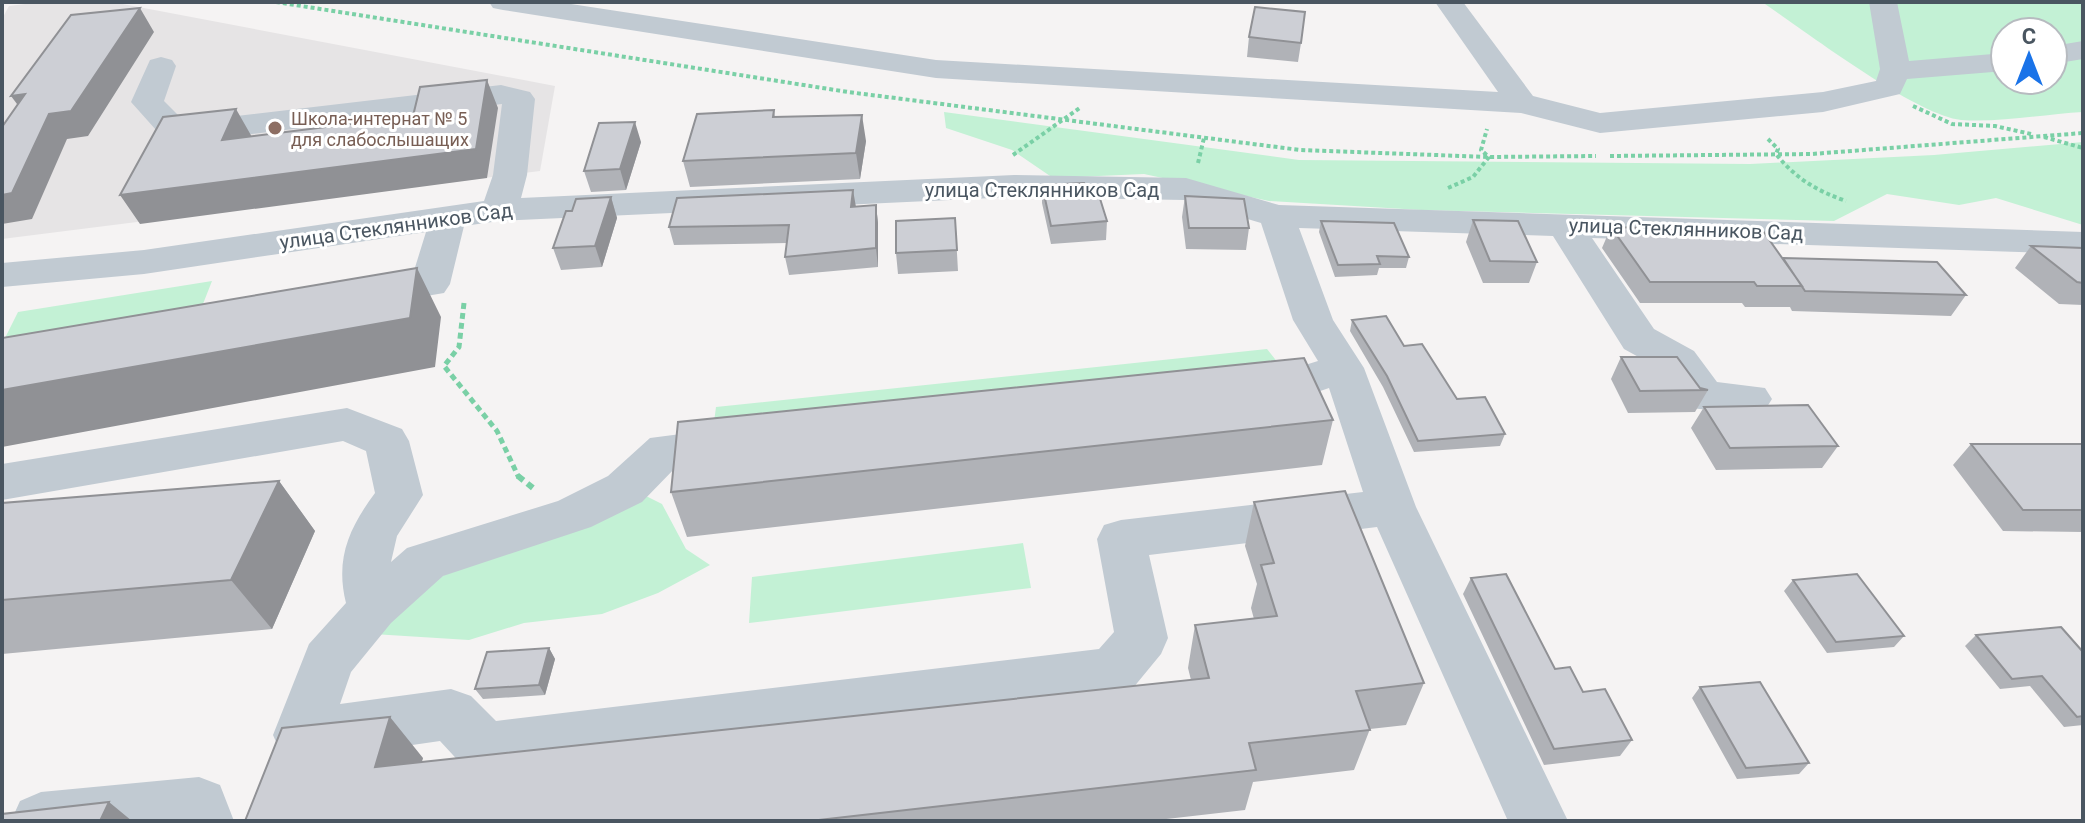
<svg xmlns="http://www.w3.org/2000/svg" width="2085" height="823" font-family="Roboto,sans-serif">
<rect width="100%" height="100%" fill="#f5f3f3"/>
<path fill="#e6e4e5" d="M41 2H112L555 86 540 171 2 239V19L9 6Z"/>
<path fill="#c3f1d5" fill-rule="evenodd" d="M1762 2H2083V112C2046 114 1998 123 1961 120 1915 115 1805 31 1762 2ZM2005 32H2053V80H2005Z
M944 112 1299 160 1750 164 1934 155 2083 142V225L1996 198 1959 205 1887 194 1834 221 1421 210 1269 201 1144 174 1053 178 1012 150 946 128Z
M212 281 201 309 3 342 18 312Z
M1267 349 1290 378 714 422 716 407Z
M646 496 662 504 686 549 710 565 658 593 602 614 524 623 469 640 373 634 415 589 474 561Z
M1023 543 1031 588 749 623 752 577Z"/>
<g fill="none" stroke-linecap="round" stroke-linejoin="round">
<path stroke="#7ad0a6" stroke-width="4" stroke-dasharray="4 3" stroke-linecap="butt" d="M276 2 848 92 1300 150 1489 157 1596 156
M1913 106 1952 124 1995 126 2031 134
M2044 137 2083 148
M1768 139 1778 149 1776 154C1795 178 1817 191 1846 201
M1013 155 1081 107
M1610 156 1812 154 2083 133
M1198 163 1204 138
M1448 188 1473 177 1489 157 1481 150 1487 129"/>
<path stroke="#7ad0a6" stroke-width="5" stroke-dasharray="6 4" stroke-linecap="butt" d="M464 303 459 347 444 366 497 431 519 478"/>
<path stroke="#7ad0a6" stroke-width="6" stroke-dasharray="7 5" stroke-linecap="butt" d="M518 476 533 488"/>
<path fill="#c1cad2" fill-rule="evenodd" d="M489 2H558L936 60 1498 92 1435 2H1463L1533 96 1600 113 1823 92 1876 81 1880 69 1869 2H1897L1909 61 2005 53V71L1907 79 1900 94 1823 112 1600 133 1521 113 936 78 503 10 493 8Z
M2083 41V59L2053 64V46Z
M161 57 172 60 176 66 164 101 185 122 501 85 530 92 535 99 527 175 521 198 1014 175 1186 178 1279 205 2083 232V254L1592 238 1654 329 1694 351 1717 382 1765 388 1772 399 1765 410 1750 414 1690 408 1664 371 1624 349 1553 236 1299 228 1333 320 1364 368 1416 507 1568 821H1508L1377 527 1149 555 1168 638 1161 654 1133 688 1114 695 485 775 465 768 440 741 336 756 322 750 301 761 281 753 273 735 309 644 346 603C335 559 349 528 375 493L366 451 343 441 2 500V464L347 408 402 429 409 441 423 495 397 536 391 562 407 548 558 501 608 476 650 438 735 427 751 431 758 443 751 455 678 465 642 502 591 527 443 576 391 623 351 672 340 704 451 689 471 696 496 721 1099 649 1114 632 1097 539 1104 525 1121 520 1363 492 1329 388C1299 398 1268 408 1238 400L1231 389 1238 378 1289 370 1318 361 1293 320 1261 223 1184 200 1014 197 499 221 464 226 450 284 444 293 367 306 353 303 347 294 353 285 413 274 426 232 144 274 2 287V263L144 250 484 201 493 175 502 104 177 143 165 140 131 102 150 60Z
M199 777 220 785 234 821H11L20 801 41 792Z"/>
</g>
<path fill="#b0b2b7" d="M1249 37 1301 43 1298 62 1247 57Z
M774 110 775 117 866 141 860 179 690 187 683 161Z
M641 142 626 190 591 192 584 171Z
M1042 185 1086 190 1107 221 1106 240 1051 244 1042 203Z
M1185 196 1249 228 1246 250 1186 249 1182 217Z
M611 197 617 218 602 267 561 270 553 248Z
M876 205 878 223V267L789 275 785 257 787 243 674 245 669 227Z
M955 218 958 271 898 274 896 253Z
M1473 220 1537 262 1529 283H1483L1466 242Z
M1321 221 1409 257 1406 268H1379L1377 275 1335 277 1319 232Z
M1611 227 1783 259 1966 295 1951 316 1792 311 1790 307H1745L1742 303H1640L1602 248Z
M2031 246 2083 248V305L2059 304 2015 268Z
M1352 320 1404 346 1457 399 1505 434 1500 446 1414 452 1383 387 1350 331Z
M1621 357 1700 388 1708 390 1695 412 1628 413 1611 379Z
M1704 407 1838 446 1822 468 1716 470 1691 428Z
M1333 420 1322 465 687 537 671 492Z
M1971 444H2083V532L2003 531 1953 465Z
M279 481 315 531 272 629 2 654V503Z
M1254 502 1424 683 1406 725 1370 729 1354 770 1253 782 1245 810 1149 821H245L423 758 421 762 1191 680 1188 668 1195 625 1254 619 1251 608 1257 584 1245 546Z
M1471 578 1555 669 1583 692 1632 740 1620 756 1544 765 1463 594Z
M1793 580 1904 636 1894 647 1827 653 1784 591Z
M1976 635 2083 652V725L2064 727 2030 686 2000 689 1965 646Z
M549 648 555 659 545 695 483 699 475 689Z
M1700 687 1809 763 1799 774 1737 779 1692 698Z"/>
<path fill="#909195" d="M140 8 154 32 88 136 67 139 32 219 2 224V195L49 114Z
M487 80 498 108 487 178 140 224 120 195 476 149Z
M25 94 29 120 11 96Z
M236 109 252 137 222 140Z
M862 115 866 141 860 179 856 153Z
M635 122 641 142 626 190 620 169Z
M853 190 856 207H851Z
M611 197 617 218 602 267 595 246Z
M876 205 878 223V267L876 248Z
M417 268 441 317 435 367 2 447V390Z
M279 481 315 531 272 629 231 580Z
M549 648 555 659 545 695 539 685Z
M390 717 423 758 409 807 375 767Z
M109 802 132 821H100Z"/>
<path fill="#cdcfd5" stroke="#909195" stroke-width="2" d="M1255 7 1305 12 1301 43 1249 37Z
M140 8 71 111 49 114 12 193 2 195V127L25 94 11 96 71 15Z
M487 80 476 149 120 195 163 117 236 109 222 140 413 116 420 87Z
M774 110 773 117 862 115 856 153 683 161 697 114Z
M635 122 620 169 584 171 599 123Z
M1084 183 1086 190 1097 189 1107 221 1051 226 1042 185Z
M853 190 851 207 876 205V248L785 257 789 225 669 227 677 198Z
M1185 196 1244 199 1249 228H1189Z
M611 197 595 246 553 248 566 211H572L576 199Z
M955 218 957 250 896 253V221Z
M1473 220 1518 221 1537 262 1490 261Z
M1321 221 1394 223 1409 257 1377 256 1380 264 1338 265Z
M1611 227 1763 231 1802 286H1757L1754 282H1650Z
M2031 246 2083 248V283L2077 282Z
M1783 258 1937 262 1966 295 1805 291Z
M417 268 410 318 2 390V338Z
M1386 316 1404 346 1422 344 1457 399 1485 397 1505 434 1418 441 1387 376 1352 320Z
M1621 357H1677L1700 388 1708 390 1640 391Z
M1304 358 1333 420 671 492 678 422Z
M1808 405 1838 446 1730 448 1704 407Z
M1971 444H2083V510H2023Z
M279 481 231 580 2 600V503Z
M1345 491 1424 683 1356 691 1370 730 1249 743 1256 770 810 821H245L282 728 390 717 375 767 1209 678 1195 625 1277 616 1261 565 1274 563 1254 502Z
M1506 574 1555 669 1570 667 1583 692 1605 689 1632 740 1554 749 1471 578Z
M1857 574 1904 636 1836 642 1793 580Z
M2061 627 2083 652V716L2077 717 2042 676 2012 679 1976 635Z
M549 648 539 685 475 689 487 652Z
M1760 682 1809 763 1746 768 1700 687Z
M109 802 100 821H2V814Z"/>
<circle fill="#8d6e63" stroke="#fff" stroke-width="3" cx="275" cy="128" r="8"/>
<g text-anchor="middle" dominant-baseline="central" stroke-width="6" stroke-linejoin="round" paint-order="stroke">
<g font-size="18" fill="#785e54" stroke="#fff" text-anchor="start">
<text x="291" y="118">Школа-интернат № 5<tspan x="291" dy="21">для слабослышащих</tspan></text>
</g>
<g font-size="20" fill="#4a5661" stroke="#fff">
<text x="1042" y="190">улица Стеклянников Сад</text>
<text transform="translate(396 226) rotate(-8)">улица Стеклянников Сад</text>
<text transform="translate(1686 229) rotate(2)">улица Стеклянников Сад</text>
</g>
</g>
<rect width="2085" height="823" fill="none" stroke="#4a5661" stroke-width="8"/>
<g transform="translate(2029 56)"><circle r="38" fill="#ffffff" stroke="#b7bbc0" stroke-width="2"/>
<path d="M0-6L14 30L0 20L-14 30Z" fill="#1a73e8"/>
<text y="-12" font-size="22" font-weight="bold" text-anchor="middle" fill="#4a5661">С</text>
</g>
</svg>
